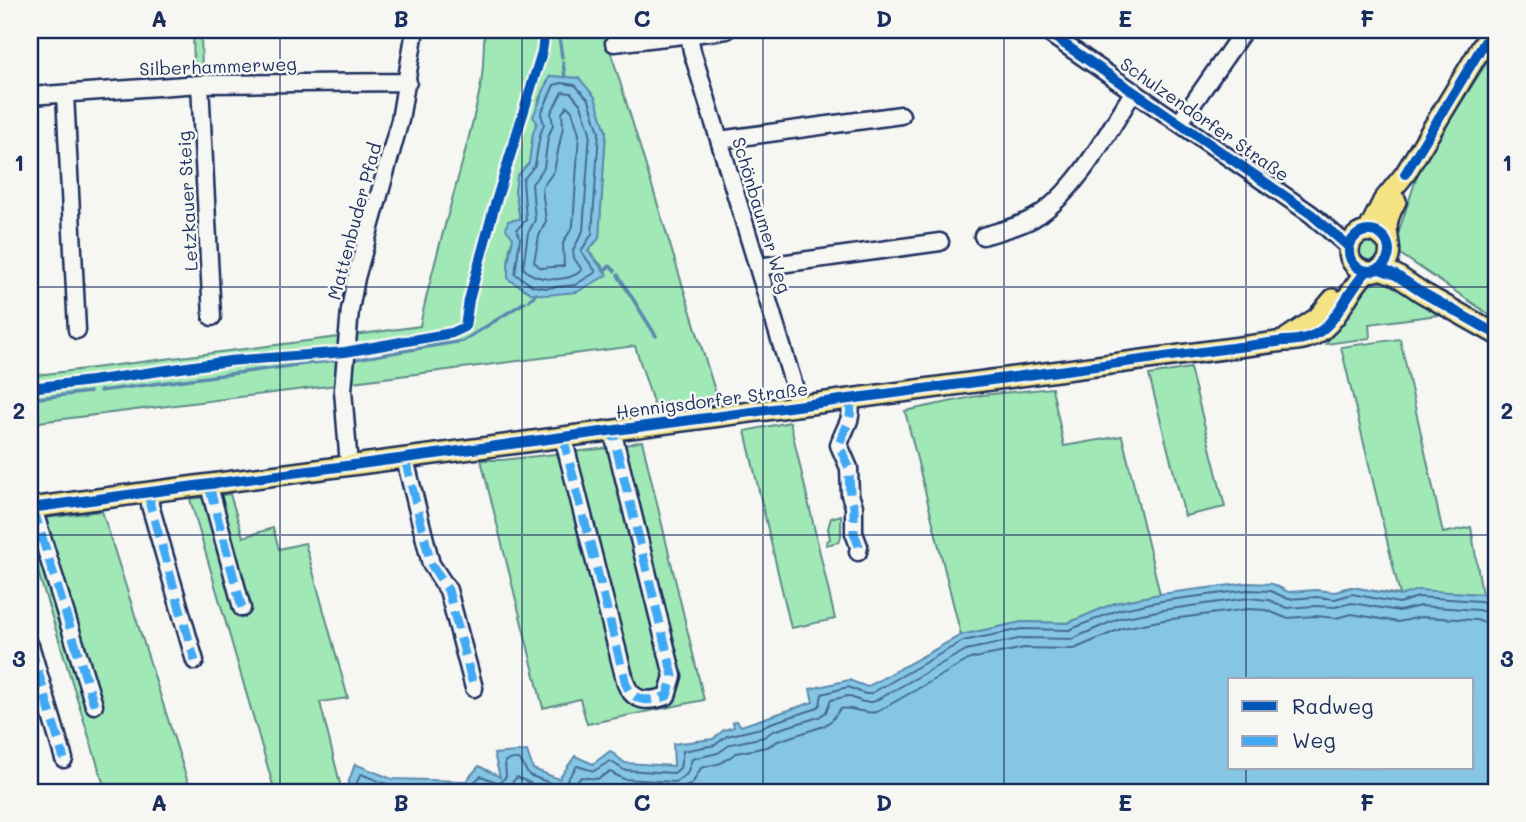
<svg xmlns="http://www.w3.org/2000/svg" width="1526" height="822" font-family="Mali,sans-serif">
<rect width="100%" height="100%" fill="#f6f6f2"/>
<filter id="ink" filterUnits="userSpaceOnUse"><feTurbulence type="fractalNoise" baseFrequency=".0143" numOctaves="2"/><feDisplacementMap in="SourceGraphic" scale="14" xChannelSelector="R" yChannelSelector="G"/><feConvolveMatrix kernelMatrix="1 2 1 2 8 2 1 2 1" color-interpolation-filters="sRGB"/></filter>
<g filter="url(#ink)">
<path fill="#a0e8b5" stroke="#5e8c8a" stroke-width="2" fill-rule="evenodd" d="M193 30H201L202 75H194Z
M485 30H604L719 404 656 412 635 346 352 382 355 335 420 326C436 245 465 166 481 84 484 66 483 48 485 30ZM550 76 579 78 606 131 599 238 588 251 603 267 607 275 508 264 510 247 520 219 515 191 529 163 533 133 537 122 539 99Z
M1496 48V319L1393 249 1420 167Z
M1359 251a10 10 0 1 1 20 0a10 10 0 1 1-20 0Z
M1378 281 1394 285 1438 315 1369 324 1370 338 1326 344 1365 287Z
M339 337 336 385 30 423V376Z
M1400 339 1443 533 1471 527 1482 594 1451 592 1352 610 1342 589 1351 587 1400 595 1341 347Z
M1190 368 1225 507 1185 516 1149 375Z
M1052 388 1064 446 1122 436 1160 594 1115 603 1068 623 1022 622 961 635 905 411 982 395Z
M790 422 835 619 791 628 745 431Z
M642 441 704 700 587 724 580 699 543 708 481 460H502L617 447Z
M230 494 243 537 273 528 279 549 305 543 348 698 320 702 342 792H275L190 499Z
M102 511 191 792H106L30 546V520Z
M841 515V536L839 542 826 545V542L830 539 828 528 831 518Z"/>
<path fill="#85c6e5" stroke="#5b8aaf" stroke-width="2" fill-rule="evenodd" d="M550 76 579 78 595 97 606 131 599 238 588 251 607 275 577 292 546 295 531 293 508 279V264L513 238 506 229 508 221 520 219 515 191 517 176 529 163 533 133 537 122 533 117Z
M1247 583 1273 584 1288 592 1316 590 1335 592 1352 587 1400 596 1417 590 1482 594 1496 601V792H345L355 764 392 779 466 781 479 766 500 777 494 754 527 751 533 769 559 779 575 756 593 764 610 751 625 763 674 766 673 744 713 739 724 730 734 727 733 722 737 721 741 726 813 702 810 689 849 680 867 687 961 635 1022 622 1068 623 1115 603 1160 594ZM1230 680H1472V768H1230Z"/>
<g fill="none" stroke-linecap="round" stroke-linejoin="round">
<path stroke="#456b94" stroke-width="2" d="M562 83 575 85 589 100 599 132 592 234 581 251 596 272 575 285 546 288 533 286 515 274 520 238 517 229 526 220 523 180 535 165 540 135 544 124 541 114 554 85Z
M562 92 571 93 581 105 590 132 583 231 573 250 574 258 582 270C568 283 536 282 523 268L528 233 535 220 532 184 544 168 548 137 553 125 551 113Z
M567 106 572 111 579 134 573 226 563 243 564 266 541 268 534 262 539 236 546 221 542 188 554 171 563 127 562 113Z
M352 792 361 774 391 786 467 788 481 776 499 783 506 777 505 761C525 755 519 762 529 775L558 786 565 783 577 766 594 771 610 761 624 770 674 773 680 768 683 751 715 745 727 736 761 728 768 724 815 709 820 705 822 694 848 687 865 694H870L963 641 1022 629 1069 630 1118 610 1161 601 1247 590 1271 591 1288 599 1316 597 1335 599 1352 594 1399 603 1418 597 1480 601 1496 606
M477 792 483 787C503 796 505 791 517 777L549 792
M568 792 581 777 597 779 610 772 624 779 675 782 687 774 692 759 718 753 731 744 764 737 773 731 819 717 826 712 831 700 848 696 863 702H873L966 650 1023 638 1072 639 1120 618 1163 610 1248 598 1269 600 1287 608 1315 606 1335 607 1352 603 1399 611 1420 606 1478 610 1496 615
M583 792 585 790C595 791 605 785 613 786 631 790 650 791 669 792
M675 792 692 784 701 768 721 763 736 753 767 747 778 741 824 726 832 720 840 709C853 706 863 715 877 712L970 659 1024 648 1074 649 1123 628 1164 620 1248 609 1266 610 1286 618 1315 616 1336 618 1352 614 1398 622 1421 617 1476 620 1496 626"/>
<path stroke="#5b8aaf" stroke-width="3.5" d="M558 30 562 57
M563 62 565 77
M605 270 610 266 615 271
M618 275 656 336
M529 300 536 294
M355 359 463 341 525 302
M100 391 336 360
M30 399 90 392"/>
<g stroke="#1b2f5e" stroke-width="21">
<path id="minor" d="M1044 30 1311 214 1349 247
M689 34 692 51 795 389 797 406
M614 43 727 30
M200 84 212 317
M65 94 77 330
M30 96 200 84 408 82
M1180 122 1244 30
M719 140 901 115
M983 236C1000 231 1018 227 1034 218 1076 193 1108 132 1134 91
M758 267 940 242
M850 399C853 424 845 424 839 445L849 468 850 495 854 506V533L859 546 858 552
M563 437 626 684C634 703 649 702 667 696L673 676 612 430
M405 459 431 564 448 590 474 688
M349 466 343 390 350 310 356 278 400 120 415 30
M209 486 242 608
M150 493V505L195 661
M33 508 94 705
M30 645 64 759"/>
</g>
<g stroke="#1b2f5e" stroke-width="24">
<path id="major" d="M1368 231 1383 201 1405 174 1492 30
M1386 241C1377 229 1358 227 1351 243 1341 265 1372 283 1386 263 1395 251 1384 235 1388 221 1389 214 1393 207 1396 201
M1380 269 1396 275 1423 293 1496 334
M1287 338 1317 318 1333 299
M30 508 1284 341C1335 342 1337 303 1366 272"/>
</g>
<use href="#minor" stroke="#f6f6f2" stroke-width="16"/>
<use href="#major" stroke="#f4e382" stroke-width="19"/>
<path stroke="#3fa9f5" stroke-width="9" stroke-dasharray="18 9" stroke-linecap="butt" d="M850 399C853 424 845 424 839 445L849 468 850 495 854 506V533L859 546 858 552
M563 437 626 684C634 703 649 702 667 696L673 676 612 430
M405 459 431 564 448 590 474 688
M209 486 242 608
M150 493V505L195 661
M33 508 94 705
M30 645 64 759"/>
<g stroke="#f6f6f2" stroke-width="15">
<path id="cycleway" d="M1044 30 1311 214 1349 247
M1405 174 1492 30
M1349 251a20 20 0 1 1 40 0a20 20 0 1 1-40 0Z
M1380 269 1396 275 1423 293 1496 334
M30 388 91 381 229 361 345 352 452 333 465 327 469 300 494 208 542 52 545 30
M30 508 1284 341C1335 342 1337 303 1366 272"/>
</g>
<use href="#cycleway" stroke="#0057b8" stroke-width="10"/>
</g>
</g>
<path fill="none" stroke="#1b2f5e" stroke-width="2" stroke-opacity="0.55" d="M280 30V792M522 30V792M763 30V792M1004 30V792M1246 30V680M30 287H1496M30 535H1496M1246 768V792"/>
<g text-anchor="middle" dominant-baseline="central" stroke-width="5" stroke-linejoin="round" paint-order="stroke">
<g font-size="18" fill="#1b2f5e" stroke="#f6f6f2">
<text transform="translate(218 66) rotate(-2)">Silberhammerweg</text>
<text transform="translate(1205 119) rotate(35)">Schulzendorfer Straße</text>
<text transform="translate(187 201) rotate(-93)">Letzkauer Steig</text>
<text transform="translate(762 215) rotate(73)">Schönbaumer Weg</text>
<text transform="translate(354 221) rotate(-75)">Mattenbuder Pfad</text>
<text transform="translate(712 400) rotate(-7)">Hennigsdorfer Straße</text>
</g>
</g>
<rect width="1526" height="822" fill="none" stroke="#f6f6f2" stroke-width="77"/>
<rect x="1228" y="678" width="245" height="91" fill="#f6f6f2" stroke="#9ea6b7" stroke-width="2"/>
<rect x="1242" y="701" width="35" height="10" fill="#0057b8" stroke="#9ea6b7" stroke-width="2"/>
<text x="1292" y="714" font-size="21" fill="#1b2f5e">Radweg</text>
<rect x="1242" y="736" width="35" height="10" fill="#3fa9f5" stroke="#9ea6b7" stroke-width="2"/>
<text x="1292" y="748" font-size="21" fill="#1b2f5e">Weg</text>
<rect x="38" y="38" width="1450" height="746" fill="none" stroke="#1b2f5e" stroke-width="2.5"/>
<g font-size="23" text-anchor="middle" font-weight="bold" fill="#1b2f5e">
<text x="159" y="27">A</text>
<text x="401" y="27">B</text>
<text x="642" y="27">C</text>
<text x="884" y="27">D</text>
<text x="1125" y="27">E</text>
<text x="1367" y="27">F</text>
<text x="19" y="171">1</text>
<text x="1507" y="171">1</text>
<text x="19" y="419">2</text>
<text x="1507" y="419">2</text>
<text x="19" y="667">3</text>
<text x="1507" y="667">3</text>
<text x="159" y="811">A</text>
<text x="401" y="811">B</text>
<text x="642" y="811">C</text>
<text x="884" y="811">D</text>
<text x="1125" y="811">E</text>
<text x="1367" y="811">F</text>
</g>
</svg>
